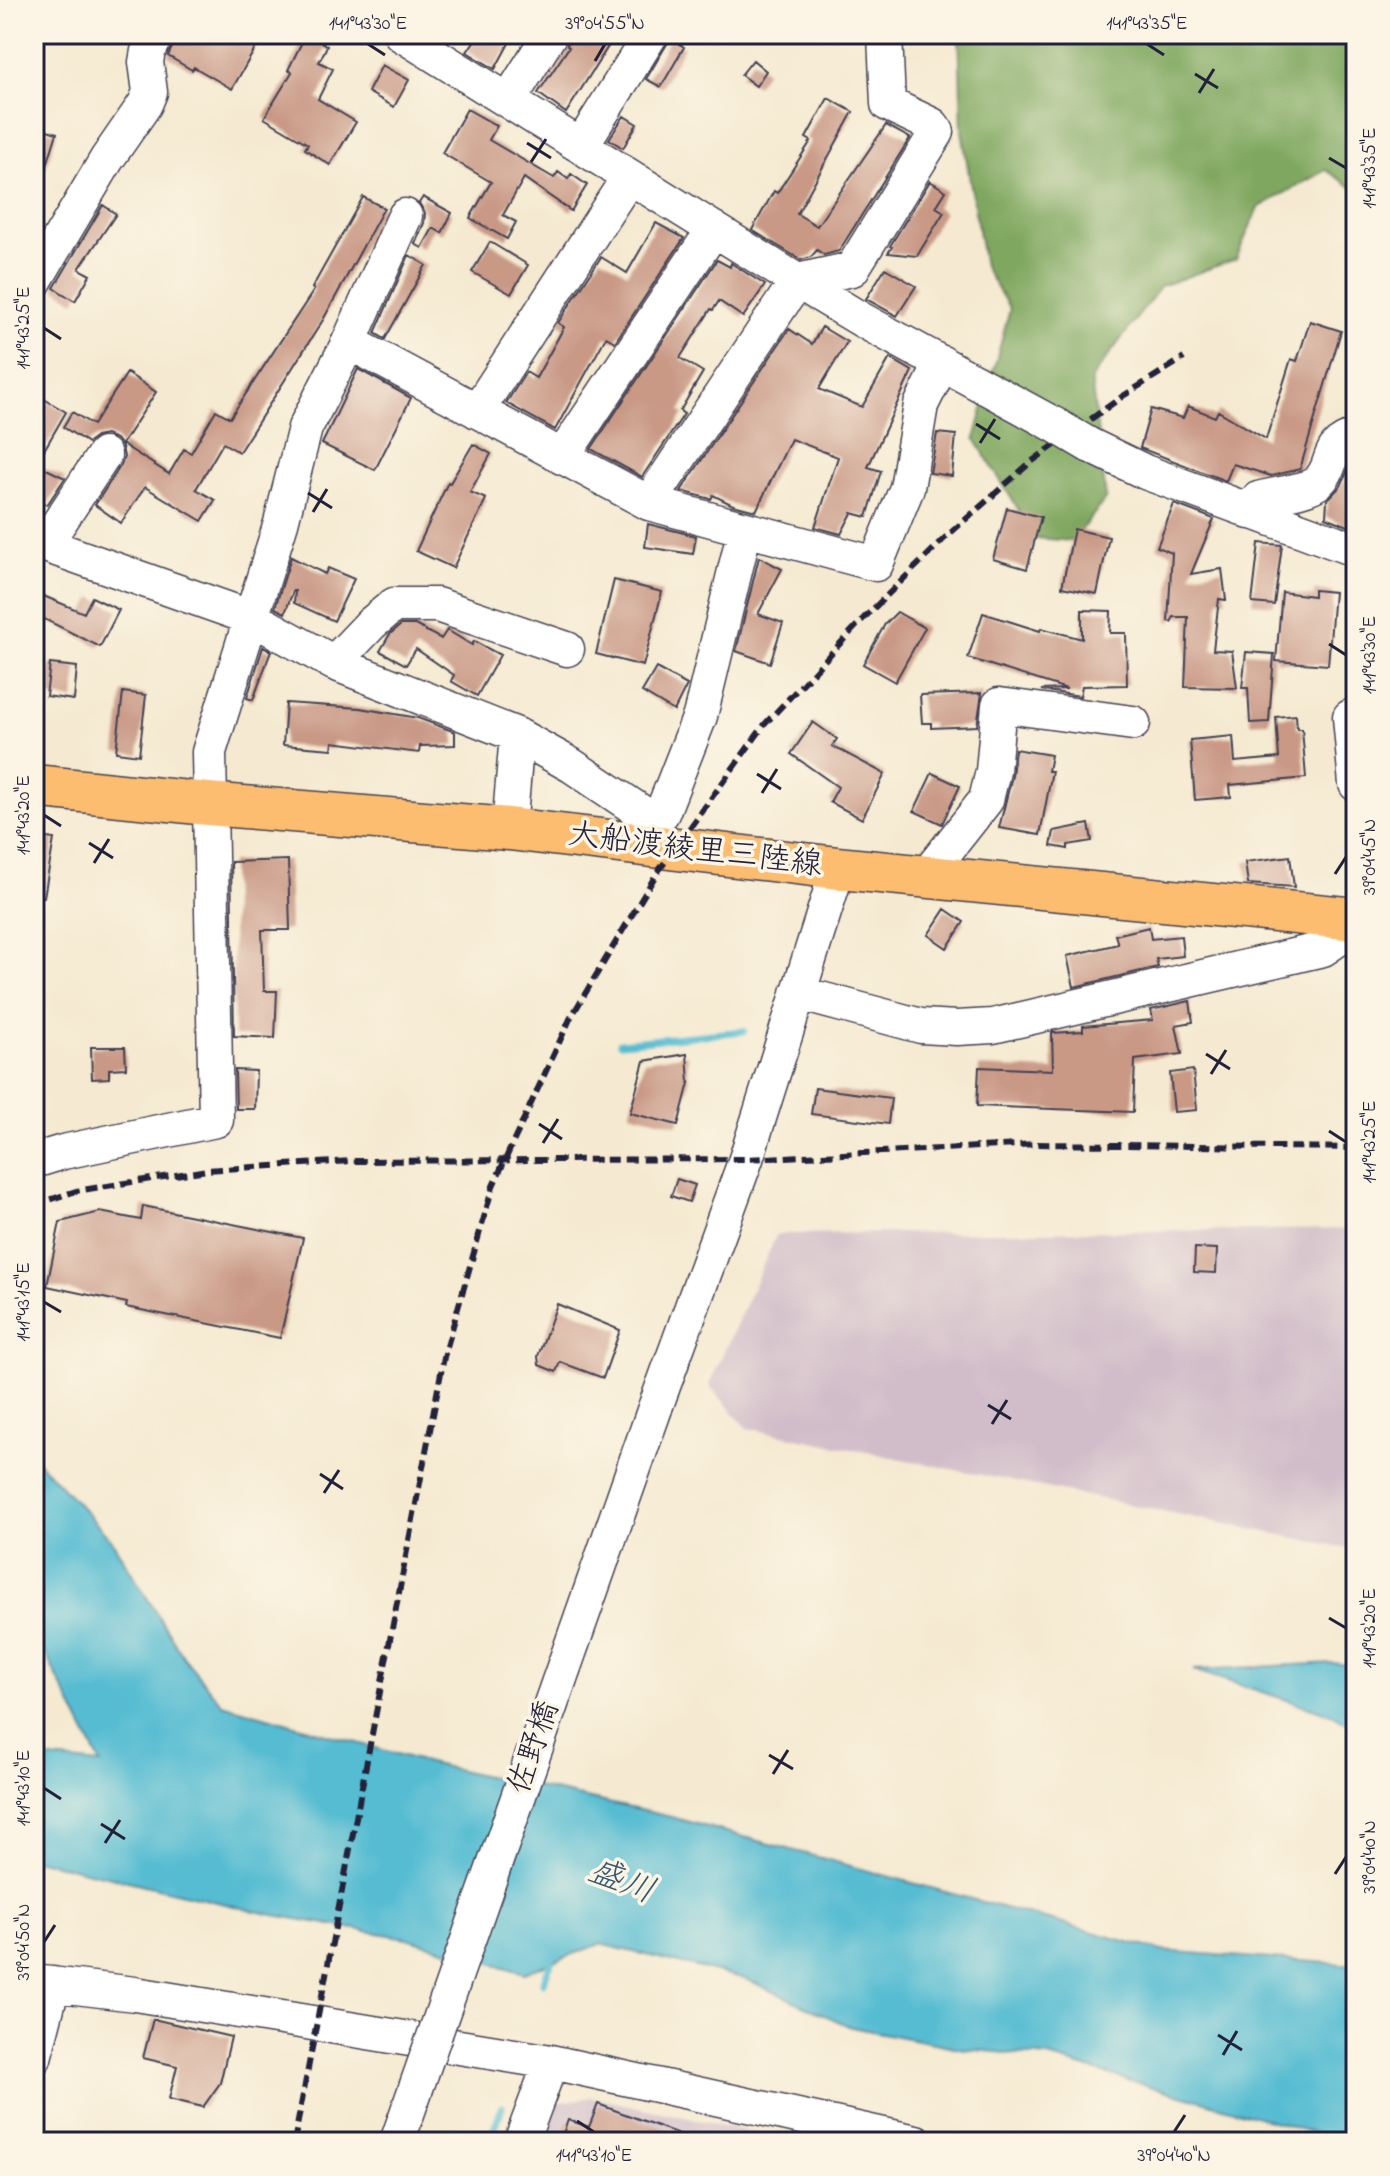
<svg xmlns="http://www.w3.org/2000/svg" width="1390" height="2176" font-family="'Indie Flower','Klee One',sans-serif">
<rect width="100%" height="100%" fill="#fcf5e5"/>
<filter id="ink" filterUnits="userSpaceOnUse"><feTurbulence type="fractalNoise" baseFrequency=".0125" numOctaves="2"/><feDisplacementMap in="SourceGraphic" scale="16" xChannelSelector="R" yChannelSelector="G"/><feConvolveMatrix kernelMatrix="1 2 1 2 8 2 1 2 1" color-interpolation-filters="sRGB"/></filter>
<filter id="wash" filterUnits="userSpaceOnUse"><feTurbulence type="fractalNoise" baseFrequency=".006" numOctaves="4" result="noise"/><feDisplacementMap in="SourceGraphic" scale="32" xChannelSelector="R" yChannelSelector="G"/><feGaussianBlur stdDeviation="1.8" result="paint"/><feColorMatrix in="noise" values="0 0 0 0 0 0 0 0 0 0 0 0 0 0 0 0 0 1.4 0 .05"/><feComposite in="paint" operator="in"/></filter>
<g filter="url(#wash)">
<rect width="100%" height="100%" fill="#f5ead1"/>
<path fill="#d1bdc9" d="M1356 1229V1550L747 1428 709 1385 777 1234Z
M592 2097 798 2142H545L556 2103Z"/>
<path fill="#7fa75f" stroke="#50644d" stroke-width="2" d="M959 34H1356V190L1326 170 1258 208 1236 259 1161 286 1091 379 1106 498 1073 541 1036 538 975 439 1010 309 984 267 962 131Z"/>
<path fill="#55bcd2" stroke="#3c6f86" stroke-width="2" d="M34 1457 111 1539 184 1658 222 1704 428 1763 671 1817 1162 1951 1356 1965V2142L1328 2137 1048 2057 965 2049 851 2027 746 1979 600 1944 524 1973 407 1938 268 1914 34 1859V1757L101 1764 34 1631Z
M1333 1663 1356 1666V1729L1334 1715 1193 1670Z"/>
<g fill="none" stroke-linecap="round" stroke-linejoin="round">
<path stroke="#55bcd2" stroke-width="7" d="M620 1043 744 1031
M543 1983 554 1955
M490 2142 502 2107"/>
</g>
<g id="blocks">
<path fill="#c99986" d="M178 34H247L259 42 232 89 194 67 192 70 168 56Z
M306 34 327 46 319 62 333 69 318 99 356 122 330 165 305 149 308 144 264 118 292 72 288 70Z
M479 34H514L495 69 467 52Z
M570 34H616L566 113 538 93 569 47 567 45Z
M670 39 684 47 661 87 646 79Z
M753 60 766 71 756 86 741 75Z
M382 65 409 80 394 107 368 92Z
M828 98 853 112 797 214 817 226 886 125 910 138 839 251 824 255 817 250 811 257 801 260 752 230 774 191 777 193 811 141 806 138Z
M467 109 497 126 489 140 554 178 558 172 568 179 571 174 587 185 571 211 524 178 503 215 516 222 507 239 470 218 491 182 442 153Z
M624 116 637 124 623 148 609 139Z
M34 126 57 133 38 194H34Z
M930 181 946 191 936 207 944 212 917 256 888 253 892 247 890 246Z
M363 197 384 208 323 320 239 452 223 443 196 489 215 500 202 521 145 487 121 523 95 505 121 465 124 457 122 447 116 439 106 435 96 437 88 443 63 427 72 412 93 425 127 373 156 392 122 444 169 474 184 449 191 453 216 410 230 418 314 290 312 288Z
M423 197 452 213 442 233 433 228 422 248 415 244 424 223 425 213 419 203Z
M103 205 116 214 79 269 90 275 75 301 54 288Z
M656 223 684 238 615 342 606 337 555 430 506 403 526 372 536 378 564 327 558 323 601 257 627 273Z
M490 242 528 265 511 294 472 272Z
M409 255 426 265 385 339 375 333Z
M717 260 730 267 731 263 765 285 743 317 719 301 713 310 711 309 680 358 703 372 680 411 684 414 642 477 591 449Z
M885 268 916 286 897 316 866 299Z
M1310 321 1341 331 1300 469 1271 476 1233 464 1226 481 1140 448 1151 409 1183 418 1188 406 1215 417 1218 411 1266 439 1291 359 1297 361Z
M822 327 847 342 819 389 862 407 890 358 912 371 868 467 881 471 867 517 852 513 841 534 815 527 838 457 791 439 756 511 733 505 713 495 711 499 681 491 789 329 812 344Z
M358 369 411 398 375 470 322 444Z
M34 393 66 412 36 464 65 478 47 505 34 498Z
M937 433 956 435 952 476 930 473Z
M473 444 491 454 470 492 486 499 453 568 416 551 448 482 450 483Z
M1356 458V529L1326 517 1327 500 1341 486 1352 461Z
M1174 504 1214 519 1191 574 1222 569 1226 600 1219 599 1213 650 1232 651 1237 688 1185 687 1188 617H1174L1171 622 1168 621 1172 553 1157 547Z
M1007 508 1041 517 1027 569 993 559Z
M648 524 696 536 693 554 645 547Z
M1074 529 1109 537 1097 594 1062 587Z
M1259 543 1282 545 1274 605 1252 603Z
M291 557 325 574 328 568 354 579 334 621 294 603 295 591H293L285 613 275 608Z
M759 557 782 569 758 614 783 623 770 663 736 651Z
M614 580 662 592 643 666 596 654Z
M1314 590 1334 592 1328 665 1276 661 1282 592 1314 596Z
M34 592 84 613 92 597 119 610 100 647 34 614Z
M1082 610 1111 611 1110 633H1126L1127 685 1082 686 1080 696 1041 690 1067 689 968 658 983 613 1040 631 1041 628 1082 639Z
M897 612 925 628 895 682 863 664 885 624Z
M401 625H415L441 639 447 630 472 645 474 641 500 655 477 696 451 681 454 675 416 649 406 665 380 651 390 634Z
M263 647 271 651 253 700 247 698Z
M1246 652 1274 654 1269 722 1250 723 1248 688H1242Z
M50 664 77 667 74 700 46 696Z
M656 668 687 685 674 711 642 692Z
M123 692 146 695 139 755 116 752Z
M982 693 977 726 931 728V723H922L920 695Z
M286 703 360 708 418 718 455 732V745L420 746 419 753 333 742 332 749 283 745Z
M1296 715 1297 729H1302L1306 778 1230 785 1231 797 1195 800 1190 740 1233 736 1235 762 1279 758 1276 717Z
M813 722 837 739 832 746 885 774 862 819 830 802 838 787 791 754Z
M1015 749 1051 755 1048 771H1052L1040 835 999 828 1012 776Z
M932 773 960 786 942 824 914 811Z
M1089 824 1092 841 1068 845V849L1051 846 1054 831Z
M34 836 54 839 44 897 34 896Z
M1290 856 1294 887 1248 884 1245 862Z
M288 860 290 930H262L264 991H277L275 1038 234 1036 231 862Z
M945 909 964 922 947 948 928 935Z
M1149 927 1151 939 1181 936 1183 956 1156 959 1158 967 1074 987 1067 956 1118 944 1115 935Z
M1190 1001 1193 1022 1176 1025 1182 1054 1135 1060 1133 1112 977 1106 979 1067 1053 1070 1052 1033 1083 1031V1026L1153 1020 1151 1010Z
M91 1047H125L126 1068 109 1069V1078L92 1079Z
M687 1054 689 1083 678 1125 630 1113 644 1061Z
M235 1070 256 1071 255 1109H236Z
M1193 1070 1197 1110 1174 1112 1170 1073Z
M815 1088 891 1098 888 1124 811 1114Z
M677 1179 695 1185 689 1202 671 1196Z
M143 1206 303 1238 280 1338 126 1307 127 1303 47 1286 60 1222 100 1212 141 1220Z
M1195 1248 1217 1249 1216 1273 1194 1272Z
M557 1304 620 1330 603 1378 560 1362 556 1372 539 1365 538 1356Z
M153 2019 231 2037 220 2083 203 2107 169 2099 177 2066 143 2058Z
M598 2104 695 2140V2142H560L568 2120 589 2127Z"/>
</g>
</g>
<g filter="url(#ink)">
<use href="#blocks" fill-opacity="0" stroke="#424052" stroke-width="2"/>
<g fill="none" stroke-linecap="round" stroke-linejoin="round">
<g stroke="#424052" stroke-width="37">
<path id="minor" d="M401 34 797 281 862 320 1055 425
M509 100 550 34
M581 146 651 34
M34 282 107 159 145 104 150 92 146 62 148 51 158 34
M349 342 405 216
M477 411 629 177
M1089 445 1145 472 1356 550
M562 457 714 229
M649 503 797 281 852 269 937 132 932 125 888 104 885 34
M1249 512 1258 499C1272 495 1308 491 1318 482 1336 466 1324 444 1356 437
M34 541 252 618 334 663 517 735 509 829
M45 544 104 455
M334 663 371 624 394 605H437L567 649
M1356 716 1350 717 1356 784
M517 735 571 765 650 818 662 813 700 716 745 529
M926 876 986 800 993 771 999 705 1133 723
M798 993 921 1026 957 1028 993 1026 1323 949 1342 936 1352 919
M34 1161 63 1152 216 1120 209 752 281 523 305 428 349 342 649 503 876 564 907 488 921 405 942 363
M655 1408 746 1159 838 868
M34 1982 135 1994 551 2062 916 2142
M34 2058 53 1984
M397 2142 416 2088
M521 2142 551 2062"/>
</g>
<g stroke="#424052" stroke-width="45">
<path id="major" d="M34 786 208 804 509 829 838 868 1356 919"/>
</g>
<use href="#minor" stroke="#fff" stroke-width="34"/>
<use href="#major" stroke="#fcbd6f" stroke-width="42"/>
<path stroke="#22223b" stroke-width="6" stroke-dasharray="12 6" stroke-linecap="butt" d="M34 1205 76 1191 207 1170 351 1161 746 1159 1038 1144 1356 1148
M294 2142 444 1357 493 1186 570 1019 657 873 765 724 863 619 948 535 1031 462 1123 396 1184 358"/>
<g stroke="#424052" stroke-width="37" stroke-linecap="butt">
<path id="minor-bridge" d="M1055 425 1089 445
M416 2088 655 1408"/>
</g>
<use href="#minor-bridge" stroke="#fff" stroke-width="34"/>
</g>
</g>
<path fill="none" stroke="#22223b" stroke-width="3" d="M368 44 385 55M1147 44 1164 55M595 61 605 44M1195 74 1218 88M1199 93 1214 69M527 143 551 158M1329 158 1346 168M531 162 546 139M44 328 61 339M976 424 1000 439M980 443 995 419M308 493 332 508M313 512 327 489M1329 644 1346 655M757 774 781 789M762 793 777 769M44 815 61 826M89 843 113 858M94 863 109 839M1335 874 1346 857M1206 1054 1230 1069M1211 1074 1226 1050M539 1124 562 1139M1329 1131 1346 1142M543 1143 558 1119M44 1302 61 1312M988 1405 1011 1419M992 1424 1007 1400M320 1474 343 1489M324 1493 339 1470M1329 1618 1346 1628M769 1755 793 1769M773 1774 788 1750M44 1788 61 1799M101 1824 125 1839M105 1843 120 1820M1335 1874 1346 1857M44 1942 55 1925M1218 2035 1242 2050M1223 2055 1237 2031M577 2121 594 2132M1174 2132 1185 2115"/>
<g text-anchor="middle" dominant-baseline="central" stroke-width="7" stroke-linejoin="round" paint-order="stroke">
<g font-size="32" fill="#22223b" stroke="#fcf5e5">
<text transform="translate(695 851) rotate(7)">大船渡綾里三陸線</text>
<text transform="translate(535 1748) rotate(-71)">佐野橋</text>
</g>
<g font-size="34" font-style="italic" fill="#345870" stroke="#fcf5e5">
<text transform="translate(621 1883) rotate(21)">盛川</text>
</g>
</g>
<rect width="1390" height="2176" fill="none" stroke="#fcf5e5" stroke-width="88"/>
<rect x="44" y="44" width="1302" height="2088" fill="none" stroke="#22223b" stroke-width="3"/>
<g font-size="20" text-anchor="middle" fill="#22223b">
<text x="368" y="29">141°43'30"E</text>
<text x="605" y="29">39°04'55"N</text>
<text x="1147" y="29">141°43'35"E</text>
<text transform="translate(1368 168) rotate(-90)" y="7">141°43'35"E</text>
<text transform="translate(22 328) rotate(-90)" y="7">141°43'25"E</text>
<text transform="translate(1368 655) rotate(-90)" y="7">141°43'30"E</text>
<text transform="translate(22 815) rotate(-90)" y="7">141°43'20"E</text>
<text transform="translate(1368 857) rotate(-90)" y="7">39°04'45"N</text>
<text transform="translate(1368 1142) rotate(-90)" y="7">141°43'25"E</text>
<text transform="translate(22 1302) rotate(-90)" y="7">141°43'15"E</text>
<text transform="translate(1368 1628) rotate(-90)" y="7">141°43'20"E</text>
<text transform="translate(22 1788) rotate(-90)" y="7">141°43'10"E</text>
<text transform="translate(1368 1857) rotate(-90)" y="7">39°04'40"N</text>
<text transform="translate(22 1942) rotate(-90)" y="7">39°04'50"N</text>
<text x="594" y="2161">141°43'10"E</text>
<text x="1174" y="2161">39°04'40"N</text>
</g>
</svg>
